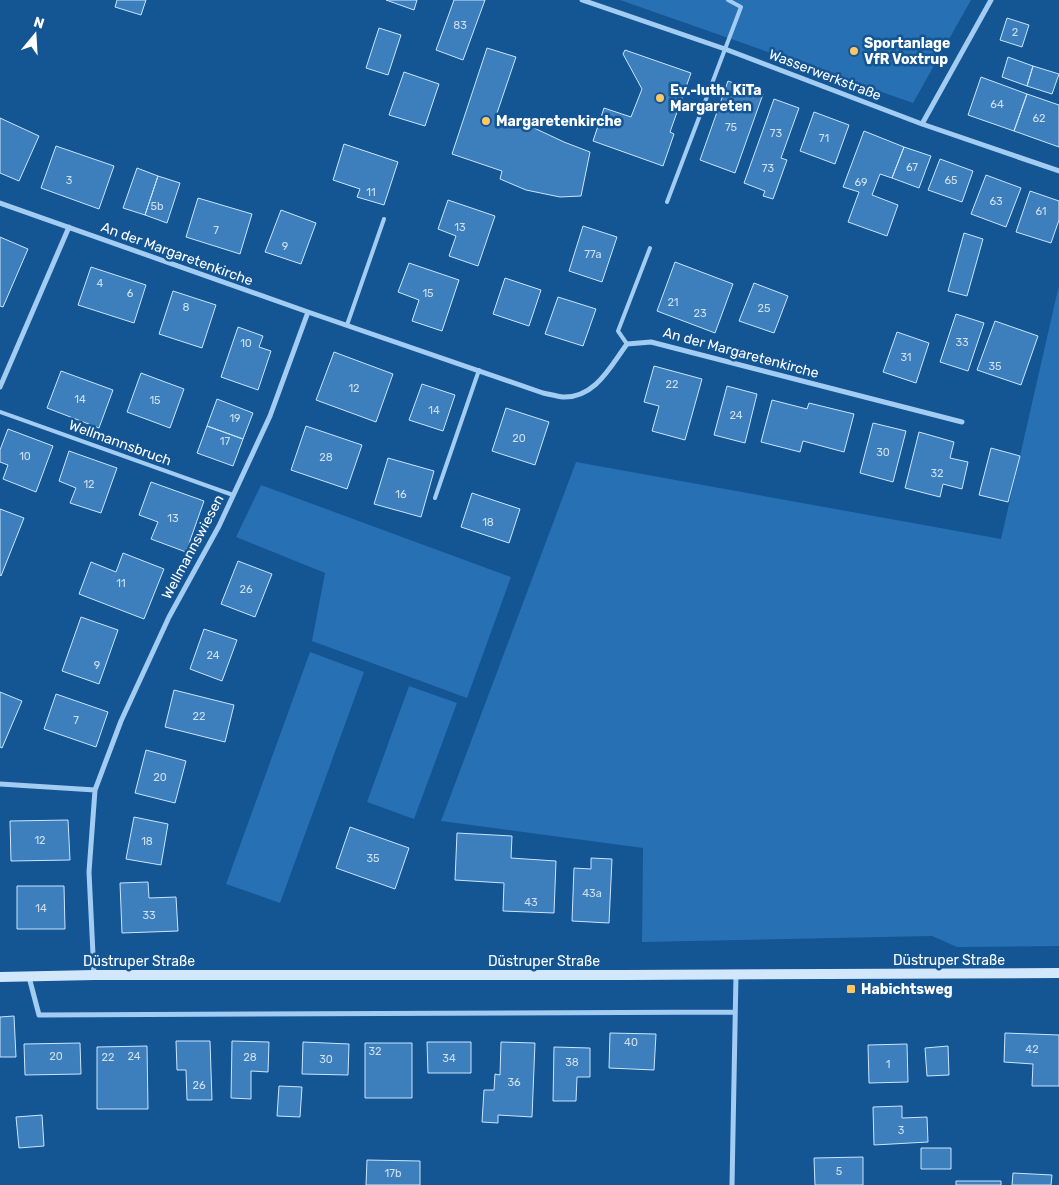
<svg xmlns="http://www.w3.org/2000/svg" width="1059" height="1185" font-family="Rubik,sans-serif">
<rect width="100%" height="100%" fill="#145594"/>
<path fill="#2670b3" d="M620 0H971L913 103Z
M1059 285V946L957 947 932 936 642 942 643 848 441 821 576 462 1001 539Z
M261 485 511 577 467 698 312 641 325 573 236 537Z
M310 652 364 672 280 903 226 884Z
M409 686 457 703 414 819 367 802Z"/>
<path fill="#3d7fbc" stroke="#cae5fc" d="M117 0H146L141 15 115 7Z
M386 0H417L414 10Z
M454 0H485L463 60 436 50Z
M1007 18 1029 25 1022 47 1000 40Z
M379 28 401 35 388 75 366 68Z
M487 48 516 57 496 116 518 125 520 118 532 127 564 142 590 152 581 196 560 197 526 190 500 179 502 171 452 154Z
M625 50 691 73 670 132 674 134 663 166 593 141 604 108 631 117 642 89 623 54Z
M1008 57 1033 66 1027 86 1002 77Z
M1033 66 1059 74 1052 94 1027 86Z
M404 72 439 84 425 126 389 115Z
M981 77 1027 94 1014 131 968 115Z
M728 81 763 94 735 173 700 160Z
M1027 94 1059 105V147L1014 131Z
M774 99 799 108 781 158 787 160 773 199 763 196 765 191 744 183Z
M814 112 849 125 835 164 800 151Z
M0 118 39 136 19 181 0 173Z
M864 131 904 147 892 178 880 174 872 195 898 205 887 236 848 222 859 192 843 187Z
M344 144 398 162 384 205 357 197 360 189 333 180Z
M56 146 114 166 99 209 41 188Z
M904 147 931 156 919 188 892 178Z
M940 159 973 171 962 202 928 190Z
M137 168 158 176 145 215 123 208Z
M986 175 1021 188 1006 227 971 214Z
M158 176 180 183 167 223 145 215Z
M1030 191 1059 201V220L1051 243 1016 232Z
M198 198 252 214 240 254 186 237Z
M448 200 495 216 478 266 449 256 456 236 438 229Z
M281 210 316 223 301 264 265 252Z
M583 226 617 237 602 282 569 271Z
M964 233 983 239 967 296 948 291Z
M0 237 28 249 3 307 0 306Z
M675 262 733 284 715 333 657 311Z
M409 263 459 280 442 331 412 321 419 300 398 292Z
M91 267 146 285 134 323 78 305Z
M505 278 541 290 529 326 493 314Z
M754 283 788 296 774 333 739 321Z
M173 291 216 305 202 348 159 334Z
M558 297 596 309 583 346 545 334Z
M956 314 984 323 968 371 940 362Z
M995 321 1038 336 1021 385 977 370Z
M238 327 263 336 259 347 271 351 258 390 221 377Z
M897 332 929 343 916 383 883 372Z
M334 352 393 374 376 422 316 400Z
M654 366 702 379 685 440 652 431 659 406 644 402Z
M61 371 113 390 99 428 47 408Z
M141 373 184 389 170 428 127 412Z
M422 384 455 395 443 431 409 420Z
M727 386 757 394 745 443 714 435Z
M217 399 253 413 243 439 207 426Z
M772 400 807 409 809 403 854 414 844 452 803 441 800 452 761 442Z
M506 408 549 422 535 465 492 451Z
M873 423 906 431 893 482 860 473Z
M207 426 243 439 233 466 197 453Z
M306 426 362 445 347 489 291 470Z
M8 429 53 446 36 492 3 479 8 465 0 462V450Z
M919 432 954 442 950 458 968 462 962 489 943 484 940 497 905 488Z
M991 448 1020 456 1008 502 979 495Z
M69 451 117 468 101 513 70 503 76 488 59 481Z
M388 458 434 471 421 517 374 504Z
M151 482 204 501 186 552 151 539 158 522 139 515Z
M472 493 520 509 509 543 461 527Z
M0 509 24 518 1 576 0 575Z
M123 553 164 569 144 619 79 594 91 562 116 572Z
M238 561 272 574 255 617 221 604Z
M81 617 118 630 99 684 62 671Z
M204 629 237 640 222 681 190 669Z
M174 690 234 705 225 742 165 727Z
M0 692 22 701 2 748 0 747Z
M56 694 108 712 96 747 44 729Z
M146 750 186 761 175 803 135 793Z
M134 817 168 824 161 865 126 859Z
M68 820 70 860 11 861 10 821Z
M350 827 409 848 395 889 336 868Z
M457 833 512 836 511 858 556 861 554 913 503 911 504 883 455 880Z
M591 858 612 859 609 923 572 921 574 868 591 869Z
M148 882 149 898 176 897 178 931 122 933 120 883Z
M17 886H64L65 929H17Z
M14 1016 16 1057H0V1017Z
M610 1033 656 1034 654 1070 609 1068Z
M1005 1033 1059 1035V1086H1032L1033 1064 1004 1062Z
M176 1041H210L212 1100H187L186 1070H177Z
M232 1041 269 1042 268 1072 251 1071V1099L231 1098Z
M303 1042 349 1044 348 1075 302 1074Z
M427 1042H471V1073H428Z
M501 1042 535 1043 532 1117 498 1115V1123L482 1122 484 1090H494L495 1074 500 1075Z
M80 1043 81 1074 25 1075 24 1044Z
M365 1043H412V1098H365Z
M907 1044 908 1082 869 1083 868 1045Z
M147 1046 148 1109H97V1047Z
M948 1046 949 1075 927 1076 925 1048Z
M554 1047 590 1048V1077H577L576 1101H553Z
M279 1086 302 1087 300 1117 277 1116Z
M902 1106V1118L927 1117 928 1142 874 1145 873 1107Z
M42 1115 44 1146 19 1148 16 1117Z
M921 1148H951V1169H921Z
M863 1157V1185H815L814 1158Z
M367 1160 420 1161V1185H366Z
M1013 1173 1052 1175 1051 1185H1012Z
M956 1181H1001V1185H956Z"/>
<g fill="none" stroke-linecap="round" stroke-linejoin="round">
<path stroke="#a3ccf2" stroke-width="4" d="M667 202 741 7 728 0
M347 325 384 219
M627 344 618 331 650 248
M0 412 233 495
M435 498 479 370"/>
<path stroke="#a3ccf2" stroke-width="5" d="M582 0 725 49 922 124 1059 171
M922 124 991 0
M0 203 308 312 543 393C549 394 556 396 563 397 595 398 610 367 627 344L651 342 962 422
M0 387 69 227
M0 784 95 790 89 872 94 975
M95 790 121 721 169 617 219 526 270 416 308 312
M29 977 39 1015 735 1012
M732 1185 736 975"/>
<path stroke="#d2e7fc" stroke-width="10" d="M0 977 94 975H624L1059 973"/>
</g>
<g fill="#ffc764" stroke="#145594" stroke-width="2">
<circle cx="854" cy="51" r="5"/>
<circle cx="660" cy="98" r="5"/>
<circle cx="486" cy="121" r="5"/>
<rect x="846" y="984" width="10" height="10" rx="2.5"/>
</g>
<g text-anchor="middle" dominant-baseline="central" stroke-width="5" stroke-linejoin="round" paint-order="stroke">
<g font-size="11" fill="#cedfee">
<text x="460" y="25">83</text>
<text x="1015" y="32">2</text>
<text x="997" y="104">64</text>
<text x="1039" y="118">62</text>
<text x="731" y="127">75</text>
<text x="776" y="133">73</text>
<text x="824" y="138">71</text>
<text x="912" y="167">67</text>
<text x="768" y="168">73</text>
<text x="69" y="180">3</text>
<text x="951" y="180">65</text>
<text x="861" y="182">69</text>
<text x="371" y="192">11</text>
<text x="996" y="201">63</text>
<text x="157" y="206">5b</text>
<text x="1041" y="211">61</text>
<text x="460" y="227">13</text>
<text x="216" y="230">7</text>
<text x="285" y="246">9</text>
<text x="593" y="254">77a</text>
<text x="100" y="283">4</text>
<text x="130" y="293">6</text>
<text x="428" y="293">15</text>
<text x="673" y="302">21</text>
<text x="186" y="307">8</text>
<text x="764" y="308">25</text>
<text x="700" y="313">23</text>
<text x="962" y="342">33</text>
<text x="246" y="343">10</text>
<text x="906" y="357">31</text>
<text x="995" y="366">35</text>
<text x="672" y="384">22</text>
<text x="354" y="388">12</text>
<text x="80" y="399">14</text>
<text x="155" y="400">15</text>
<text x="434" y="410">14</text>
<text x="736" y="415">24</text>
<text x="235" y="418">19</text>
<text x="519" y="438">20</text>
<text x="225" y="441">17</text>
<text x="883" y="452">30</text>
<text x="25" y="456">10</text>
<text x="326" y="457">28</text>
<text x="937" y="473">32</text>
<text x="89" y="484">12</text>
<text x="401" y="494">16</text>
<text x="173" y="518">13</text>
<text x="488" y="522">18</text>
<text x="121" y="583">11</text>
<text x="246" y="589">26</text>
<text x="213" y="655">24</text>
<text x="97" y="665">9</text>
<text x="199" y="716">22</text>
<text x="76" y="720">7</text>
<text x="160" y="777">20</text>
<text x="40" y="840">12</text>
<text x="147" y="841">18</text>
<text x="373" y="858">35</text>
<text x="592" y="893">43a</text>
<text x="531" y="902">43</text>
<text x="41" y="908">14</text>
<text x="149" y="915">33</text>
<text x="631" y="1042">40</text>
<text x="1032" y="1049">42</text>
<text x="375" y="1051">32</text>
<text x="56" y="1056">20</text>
<text x="134" y="1056">24</text>
<text x="108" y="1057">22</text>
<text x="250" y="1057">28</text>
<text x="449" y="1058">34</text>
<text x="326" y="1059">30</text>
<text x="572" y="1062">38</text>
<text x="888" y="1064">1</text>
<text x="514" y="1082">36</text>
<text x="199" y="1085">26</text>
<text x="901" y="1130">3</text>
<text x="839" y="1171">5</text>
<text x="393" y="1173">17b</text>
</g>
<g font-size="14" font-weight="bold" fill="#fff" stroke="#145594" text-anchor="start">
<text x="864" y="43">Sportanlage<tspan x="864" dy="16">VfR Voxtrup</tspan></text>
<text x="670" y="90">Ev.-luth. KiTa<tspan x="670" dy="16">Margareten</tspan></text>
<text x="496" y="121">Margaretenkirche</text>
<text x="861" y="989">Habichtsweg</text>
</g>
<g font-size="14" fill="#fff" stroke="#145594">
<text transform="translate(825 75) rotate(21)">Wasserwerkstraße</text>
<text transform="translate(177 254) rotate(20)">An der Margaretenkirche</text>
<text transform="translate(741 353) rotate(15)">An der Margaretenkirche</text>
<text transform="translate(120 443) rotate(20)">Wellmannsbruch</text>
<text transform="translate(193 547) rotate(-62)">Wellmannswiesen</text>
<text x="949" y="960">Düstruper Straße</text>
<text x="139" y="961">Düstruper Straße</text>
<text x="544" y="961">Düstruper Straße</text>
</g>
</g>
<g transform="translate(35 35) rotate(18)" stroke="#145594" stroke-width="4" paint-order="stroke">
<path d="M0-4L9 19L0 12L-9 19Z" fill="#ffffff"/>
<text y="-8" font-size="14" font-weight="bold" text-anchor="middle" fill="#ffffff">N</text>
</g>
</svg>
